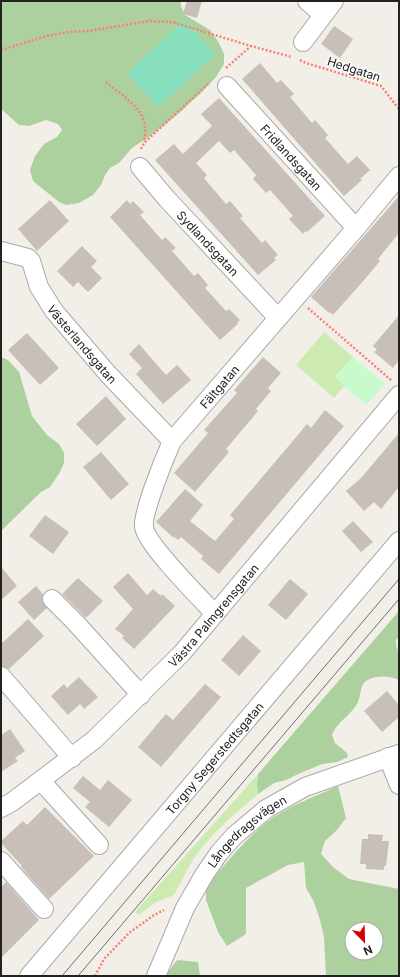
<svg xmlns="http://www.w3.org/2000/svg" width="400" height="977" font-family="Inter,sans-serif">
<rect width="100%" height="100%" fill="#f2efe9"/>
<path fill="#cdebb0" d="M324 332 353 357 335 377 345 385 334 398 296 365Z
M258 774 257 784 258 794C239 810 220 826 204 845 192 859 183 878 174 895L154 903 139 915 135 912Z"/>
<path fill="#add19e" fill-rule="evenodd" d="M1 1H181V6L185 15 210 30 219 43 224 54V64L216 77 202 92 178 114 153 134 132 148 119 163 110 168 105 175 101 185 93 195 79 203 66 205 59 202 33 181 30 170 35 156 44 144 57 137 62 130 58 124 46 120 29 126 19 125 1 109Z
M1 357 8 360 19 372 32 416 47 435 59 444 64 453V463L60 472 50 487 41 492 1 531Z
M399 611V637L396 640V645L399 655V680C389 675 368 674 362 686 360 692 360 699 357 704 350 716 336 723 332 735L335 743 347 753 348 757 337 762 322 764 296 775 286 780 274 783 258 794 257 784 258 774Z
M338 786 346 818 337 830 325 841 321 854 333 867 349 879 399 889V976H326L324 937 320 920 314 902 306 888 304 862 288 865 246 888V934L227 946 218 932 206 900V887C225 865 244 840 267 822 288 806 314 797 338 786ZM352 929H376V953H352Z
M177 960 198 962 200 976H167L168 972Z"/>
<path fill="#c8facc" d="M353 357 385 384 366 405 335 378Z"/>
<path fill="#88e0be" d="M184 20 215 54 159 107 127 74Z"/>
<path fill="#c7bfb8" d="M187 1H202L197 18 183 14Z
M334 26 353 39 340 58 321 44Z
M260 63 277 83 281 80 294 94 290 97 312 123 315 120 328 135 325 138 348 164 357 156 370 170 360 179 362 180 344 196 242 79Z
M219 98 325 216 307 232 306 231 303 234 289 219 293 216 270 190 266 193 253 179 256 175 234 150 230 153 219 141 196 163 207 175 204 178 226 204 230 201 243 216 240 218 262 243 265 240 278 255 274 258 276 260 258 275 155 160 174 144 183 154 212 126 201 114Z
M399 196V233L378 259 380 261 365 279 333 315 330 312 329 313 311 297Z
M50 200 68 220H70L37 251 18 229Z
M127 200 130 204 133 201 144 212 140 215 162 240 165 237 176 248 172 251 194 276 198 273 208 285 205 288 226 311 229 309 240 320 237 323 238 324 220 340 110 217Z
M82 246 97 261 91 267 102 278 88 292 78 282 73 287 57 271Z
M399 315V360L393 368 374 352 377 350 373 346Z
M27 333 59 368 40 385 8 350Z
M139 344 166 375 177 365 191 380 163 404 136 374 142 368 129 354Z
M263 357 281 373 268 388 271 391 256 409 258 411 226 449 229 452 195 492 174 473 208 433 204 430 237 393 234 390Z
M106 396 126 419 97 446 76 424Z
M325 410 344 426 219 574 201 559 203 556 181 537 178 540 175 537 174 538 156 522 185 489 203 505 190 521 215 541 234 519 230 515 292 442 307 424 311 428Z
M399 433V487L381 509 374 502 364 511 346 491 361 478Z
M101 452 129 484 111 500 83 467Z
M45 515 69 532 53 554 29 536Z
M353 521 373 542 361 552 342 531Z
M1 567 17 586 1 600Z
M128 573 147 595 153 589 161 596 162 594 175 606 134 649 122 638 124 636 115 629 133 609 113 587Z
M78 578 103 601 86 618 62 594Z
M290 579 308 594 286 620 268 605Z
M36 586 43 594 42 601 47 608 34 620 18 602Z
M28 619 44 636 9 669 1 666V644Z
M243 635 261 651 239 676 221 660Z
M79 677 98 697 84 709 80 704 68 715 51 696 64 684 67 688Z
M205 684 221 697 161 767 138 747 166 714 173 720Z
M387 691 399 705V717L382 732 364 711Z
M10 729 25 751 15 758 18 761 1 772V735Z
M83 776 100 790 108 780 132 800 109 827 85 807 90 802 73 788Z
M45 807 94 856 49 899 21 867 22 866 1 843V841L23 821 27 825Z
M368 834 383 835 382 841H389L386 866H384V870L366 869V864H360L362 839H368Z
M6 882 39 920 1 958V887Z"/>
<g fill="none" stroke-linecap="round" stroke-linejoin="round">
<g stroke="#a9a9a9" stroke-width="20">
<g id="minor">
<path d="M307 1 323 15"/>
<path d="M303 42 334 1"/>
<path id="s1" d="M227 86 356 228"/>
<path id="s2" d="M140 167 167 199 278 318"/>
<path id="s3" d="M1 251 28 258 31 261 39 287 54 311 108 374 172 441"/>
<path d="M52 599 75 622 141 695"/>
<path id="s4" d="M215 614C201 599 146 544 144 527 142 513 165 457 172 441L356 228 399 176"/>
<path d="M1 676 72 758"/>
<path d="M388 757 399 785"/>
<path d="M41 781 99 845"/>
<path id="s5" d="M1 808 12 802 94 740 182 653 399 395"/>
<path d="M1 861 44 909"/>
<path id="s6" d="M29 976 399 541"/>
<path id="s7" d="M156 976 185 908 204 875 219 853 234 836 266 809 305 787 399 754"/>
</g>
</g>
<path stroke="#fa8072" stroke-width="2.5" stroke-dasharray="2 2" stroke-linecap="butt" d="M1 50 47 36 68 32 89 31 149 21 172 22 251 46 292 57
M300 60 306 63 381 86 399 109
M226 68 251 46
M106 82C120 94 143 107 145 126 146 131 145 137 144 142
M141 149 144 143 209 83
M308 308 391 380
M95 976 104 959 129 933 154 915 164 910"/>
<use href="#minor" stroke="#fff" stroke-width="18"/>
<path stroke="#707070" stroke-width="1" d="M62 976 399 579
M78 976 399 599"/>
</g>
<g text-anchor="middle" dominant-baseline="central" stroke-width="3" stroke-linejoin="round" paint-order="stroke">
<g font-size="12" fill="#222" stroke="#fff">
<text transform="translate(354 69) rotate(18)">Hedgatan</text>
<text stroke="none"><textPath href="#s1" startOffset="96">Fridlandsgatan</textPath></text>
<text stroke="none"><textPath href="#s2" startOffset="102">Sydlandsgatan</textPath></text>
<text stroke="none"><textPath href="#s3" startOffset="131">Västerlandsgatan</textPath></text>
<text stroke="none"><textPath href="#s4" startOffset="276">Fältgatan</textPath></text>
<text stroke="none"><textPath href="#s5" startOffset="288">Västra Palmgrensgatan</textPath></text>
<text stroke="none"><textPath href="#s6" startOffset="286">Torgny Segerstedtsgatan</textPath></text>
<text stroke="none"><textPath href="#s7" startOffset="174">Långedragsvägen</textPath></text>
</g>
</g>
<rect width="400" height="977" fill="none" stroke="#222222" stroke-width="4"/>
<g transform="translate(364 941) rotate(157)"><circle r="19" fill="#ffffff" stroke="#a7a7a7"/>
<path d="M0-3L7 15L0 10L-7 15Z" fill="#d40000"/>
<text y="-6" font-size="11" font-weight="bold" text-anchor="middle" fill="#222222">N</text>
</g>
</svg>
